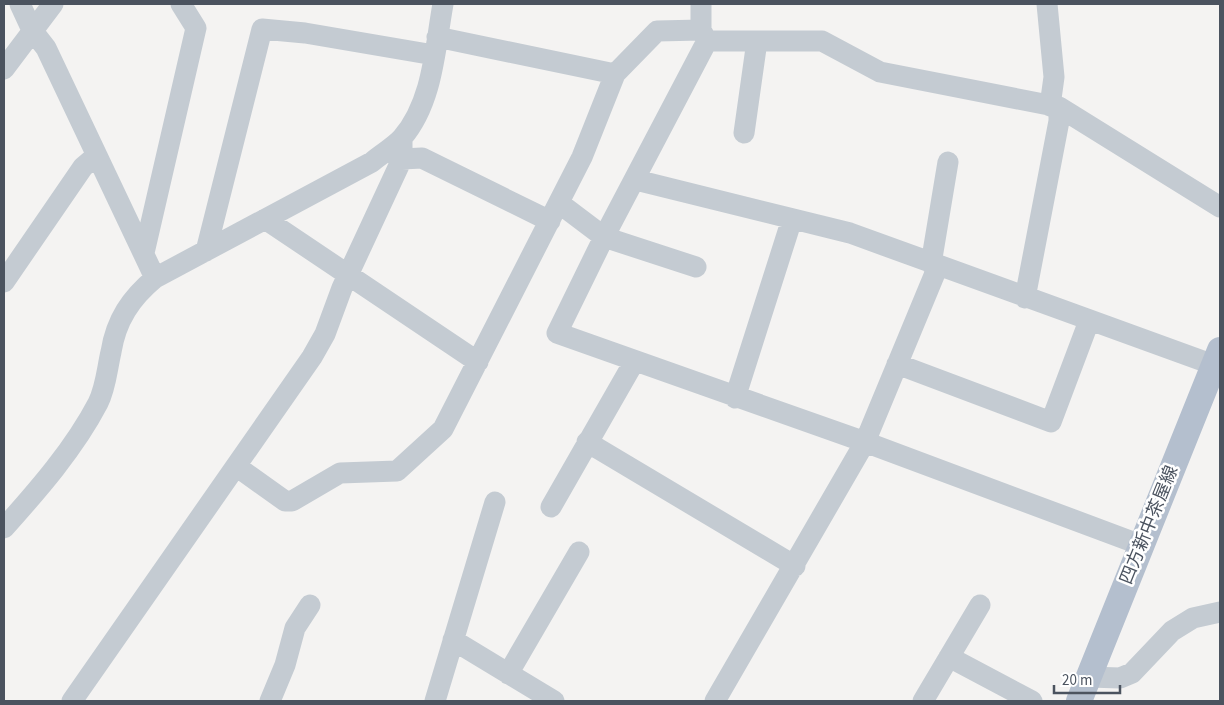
<svg xmlns="http://www.w3.org/2000/svg" width="1224" height="705" font-family="'Source Sans 3','Noto Sans JP',sans-serif">
<rect width="100%" height="100%" fill="#f4f3f2"/>
<g fill="none" stroke-linecap="round" stroke-linejoin="round">
<path stroke="#c4cbd2" stroke-width="21" d="M20 4 32 30 46 48 155 278
M701 4V30L707 41 604 237 557 333 865 442 1141 545
M1047 4 1054 77 1050 106
M437 37 615 74
M707 41H822L880 72 1059 107 1220 207
M4 69 53 4
M744 133 757 41
M402 159 422 158 550 221
M636 180 850 233 1214 365
M559 203 604 237 696 267
M265 219 478 362
M206 251 262 29 305 33 434 55
M144 253 196 28 181 4
M931 264 948 162
M4 282 83 167 96 156
M1025 298 1059 121V107
M897 364 1051 422 1089 321
M735 398 792 219
M587 442 795 566
M236 466 285 501H292L340 473 397 471 443 429 582 157 615 74 657 31 701 30
M551 507 634 362
M4 528C38 490 74 449 98 403 106 387 107 369 111 352 116 320 131 298 155 278L372 162C381 154 394 147 402 138 433 102 435 48 443 4
M453 640 554 701
M949 657 1032 701
M508 674 579 552
M1089 677 1120 678 1132 673 1172 631 1193 618 1220 612
M72 701 312 357 325 334 342 288 402 159V138
M270 701 285 665 295 628 310 605
M435 701 495 502
M715 701 865 442 938 266
M923 701 980 605"/>
<path stroke="#b4bfce" stroke-width="26" d="M1079 701 1220 350"/>
</g>
<g text-anchor="middle" dominant-baseline="central" stroke-width="5" stroke-linejoin="round" paint-order="stroke">
<g font-size="18" fill="#4b535f" stroke="#fff">
<text transform="translate(1149 525) rotate(-68)">四方新中茶屋線</text>
</g>
</g>
<rect width="1224" height="705" fill="none" stroke="#4b535f" stroke-width="10"/>
<path d="M1054 685v8h66v-8" fill="none" stroke="#4b535f" stroke-width="2.5"/>
<text x="1062" y="685" font-size="15" fill="#4b535f" stroke="#ffffff" stroke-width="4" paint-order="stroke">20 m</text>
</svg>
